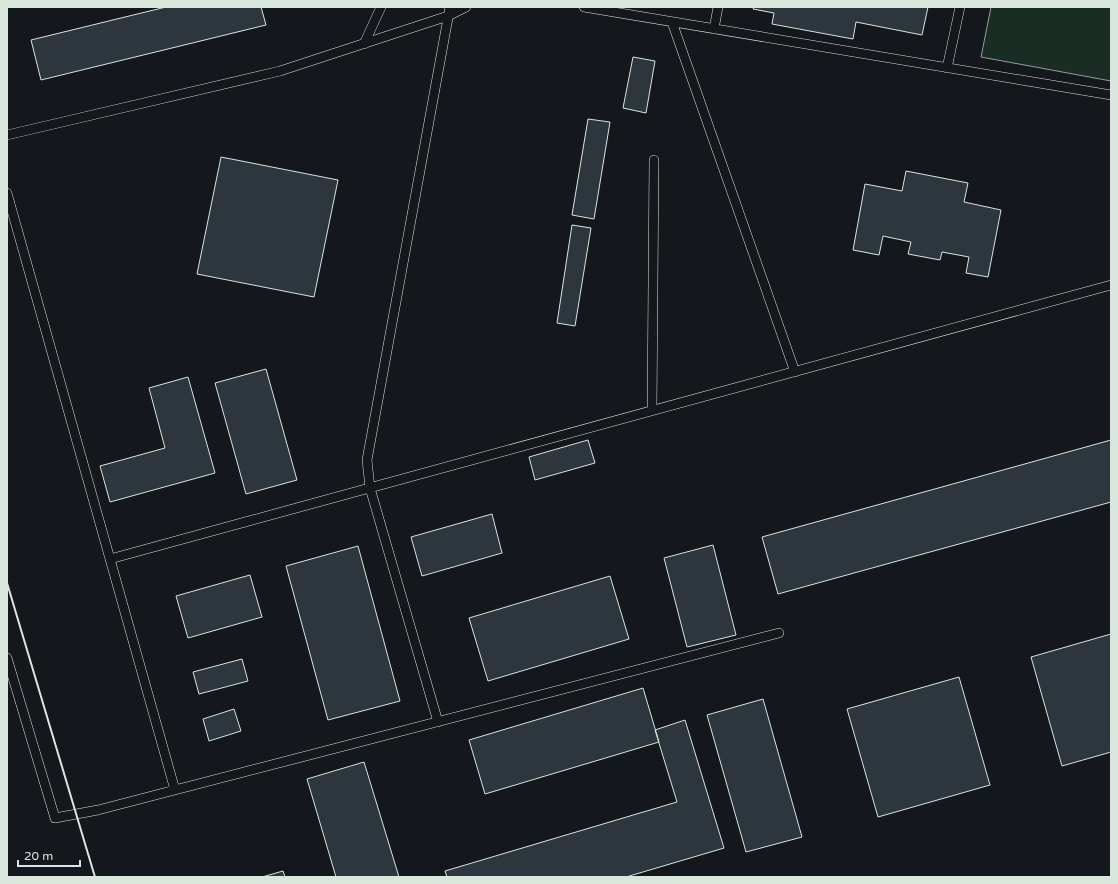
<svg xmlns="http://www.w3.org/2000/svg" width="1118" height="884" font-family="'Varela Round',sans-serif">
<rect width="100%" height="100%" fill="#14181c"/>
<path fill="#1a2d24" stroke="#939e99" d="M991 7H1111V81L981 57Z"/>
<path fill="#2c363c" stroke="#d8e6dc" d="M166 7H261L266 25 41 80 31 40Z
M754 7H928L922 35 856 22 853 39 772 24 774 13 753 9Z
M633 57 655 61 646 113 623 108Z
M588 119 610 122 594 219 572 215Z
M221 157 338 180 314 297 197 274Z
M906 171 968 183 964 202 1001 210 988 277 966 273 969 257 942 252 940 260 908 254 911 242 883 236 879 255 853 250 865 184 902 191Z
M572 225 591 228 575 326 557 323Z
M266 369 297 480 246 494 215 383Z
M188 377 215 473 110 502 100 466 165 448 149 388Z
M588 440 595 463 535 480 529 457Z
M1111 440V502L778 594 762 537Z
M492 514 502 553 422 576 411 537Z
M713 545 736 635 687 647 664 558Z
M358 546 400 701 328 720 286 566Z
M250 575 262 617 188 638 176 596Z
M610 576 629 639 488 681 469 618Z
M1111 634V752L1062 766 1031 657Z
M242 659 248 681 199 694 193 672Z
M959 677 990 785 878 817 847 709Z
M643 688 659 742 485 794 469 740Z
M763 699 802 837 746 852 707 715Z
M234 709 241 731 209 741 203 719Z
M685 720 724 848 626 877H447L445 871 677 802 655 730Z
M364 762 399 877H336L307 779Z
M283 871 285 877H262Z"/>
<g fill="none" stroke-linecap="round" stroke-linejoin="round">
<g stroke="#d8e6dc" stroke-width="10">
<path id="service" d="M584 7 1111 95
M672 22 795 372
M714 29 718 7
M364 44 381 7
M947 68 960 7
M7 135 280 71 448 16 466 7
M7 193 175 790
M652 410 654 160
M110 559 1111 285
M7 658 55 818 98 810 779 633
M438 722 370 488 367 460 450 7"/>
</g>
<use href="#service" stroke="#14181c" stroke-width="9"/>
<path stroke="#d8e6dc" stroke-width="2" d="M7 583 95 877"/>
</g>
<rect width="1118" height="884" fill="none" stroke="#d8e6dc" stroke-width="16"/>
<path d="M18 860v6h62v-6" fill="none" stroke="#d8e6dc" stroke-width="2"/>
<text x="24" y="860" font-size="12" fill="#d8e6dc" stroke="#14181c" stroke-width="3" paint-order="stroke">20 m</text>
</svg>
